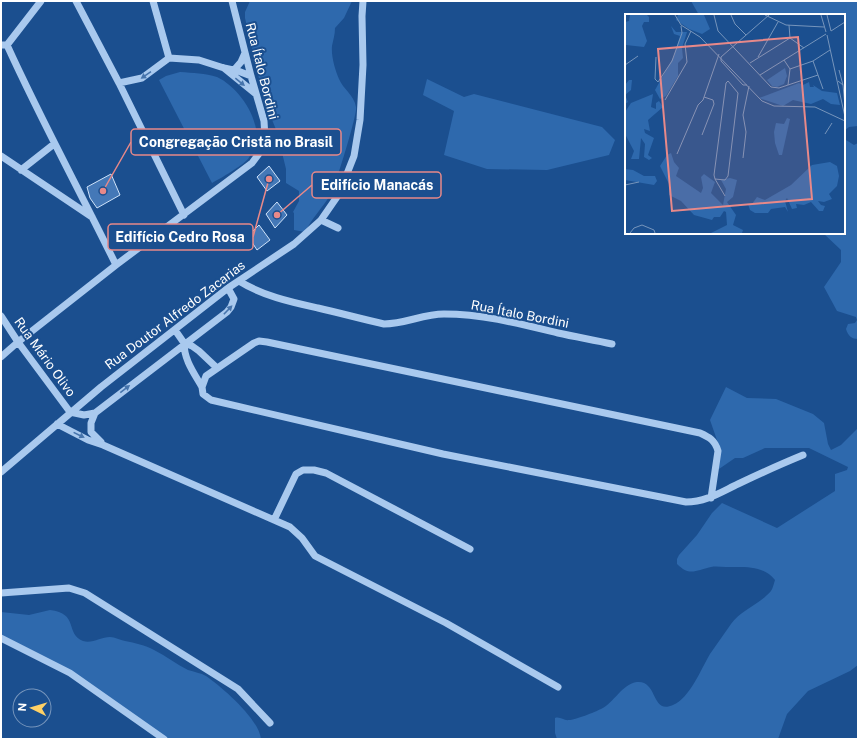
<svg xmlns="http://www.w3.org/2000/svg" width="859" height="740" font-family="'Public Sans',sans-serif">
<rect width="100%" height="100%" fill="#1b4f8f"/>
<path fill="#2e69ad" d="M250 1H352L344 18 335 28C335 35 333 40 332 46 331 56 335 70 339 79 343 89 354 95 356 107 358 113 335 187 331 194 323 207 312 218 305 232L294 230V213L293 212 299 201V191L286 183V169L277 132 264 100 245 18V12Z
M691 1H858V126L849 127 844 131V15H699Z
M180 72C193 73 205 73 217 77 239 87 263 122 255 146 254 150 250 156 248 159 242 166 221 178 212 183L159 80 166 76Z
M427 79 464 97 474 94 602 127 615 140 609 155 547 170 487 169 444 155 454 111 423 95Z
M844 135 846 140 854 145 858 143V339C852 339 848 336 846 329L848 324 855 323 857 320 856 317 837 311 824 287 841 262V250L823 233H844Z
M726 387 747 398 776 399 813 414 824 423 828 444 831 450 841 445 858 428V665L850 671 808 691 787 714 778 739H557L555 733V718C560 716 564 721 569 720 575 720 595 712 601 709 614 703 622 684 637 682 658 680 651 715 673 705 690 698 701 669 710 654 717 644 724 634 731 624 741 610 760 604 771 591 773 588 774 583 775 580 763 565 744 567 726 567 721 567 716 566 711 567 696 570 690 577 677 564V559L679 555 697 535 712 513 722 503 777 528 835 491V474L847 470 848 467 809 448H765L743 458H735L719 469 718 443 710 420Z
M50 610C79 613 65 634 83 641 92 644 101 637 110 637 115 637 120 640 125 641 135 643 145 645 154 650 166 656 176 664 188 670 194 672 201 673 206 676 222 687 259 719 261 739H163L47 659 1 637V612L29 615Z"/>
<path fill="#4478b7" stroke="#cfe3fa" d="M269 166 280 181 267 191 257 177Z
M111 174 120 195 97 208 90 198 87 187Z
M277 202 287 215 275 228 266 214Z
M259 225 270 240 257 250 248 236Z"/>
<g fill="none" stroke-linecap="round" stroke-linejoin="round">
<path stroke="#a9c9ee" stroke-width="7" d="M76 1 119 83 184 215
M153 1 169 58
M1 45H7L41 1
M7 45C41 120 80 191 116 265
M224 68 256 94
M234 70 241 62 245 53
M119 83 142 78 169 58 199 60 224 68 238 71 251 76
M1 156 92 217
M21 170 54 144
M321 220 338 228
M239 281C263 296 291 302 318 308 340 313 362 319 384 324 405 324 423 314 444 314 483 314 521 324 558 333 576 337 594 340 612 344
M1 316 18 342 70 412
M175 330 184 343 192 346 199 351 217 368
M184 343C184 360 194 373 202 387
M1 357 18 342 116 265 252 163 261 151 265 138 264 121 251 76 232 1
M70 412 84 415 95 413 227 312 231 307 234 299 228 288
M95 413 91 423V432L101 442
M57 424 88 440 103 445 290 527 302 538 315 556 446 623 558 687
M1 472 101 387 228 288 294 244 321 220 339 194 354 156 360 120 363 65 362 16 363 1
M711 498 718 451C715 440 709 437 700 433L267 342 259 341 254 343 206 376 202 387 203 394 211 400 443 454 686 502C706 502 721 492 738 484 759 474 781 464 803 455
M274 520 296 474 303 470H314L326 473 470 549
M1 593 69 588 85 593 238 689 270 723
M1 638 70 673 164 739"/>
</g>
<defs><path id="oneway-solid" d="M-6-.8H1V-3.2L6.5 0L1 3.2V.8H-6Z"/></defs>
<g fill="#4674ac">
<use href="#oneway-solid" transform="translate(146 75) rotate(146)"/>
<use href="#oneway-solid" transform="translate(240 82) rotate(39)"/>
<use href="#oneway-solid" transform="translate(228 310) rotate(-46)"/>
<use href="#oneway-solid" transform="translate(125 389) rotate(-38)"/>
<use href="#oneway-solid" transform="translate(79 435) rotate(26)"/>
</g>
<g text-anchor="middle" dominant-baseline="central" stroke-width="4" stroke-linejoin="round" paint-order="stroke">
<g font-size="13" fill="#fff" stroke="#1b4f8f">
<text transform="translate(262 71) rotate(76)">Rua Ítalo Bordini</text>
<text transform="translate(520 314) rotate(11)">Rua Ítalo Bordini</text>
<text transform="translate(175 315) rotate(-37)">Rua Doutor Alfredo Zacarias</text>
<text transform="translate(45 357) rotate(54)">Rua Mário Olivo</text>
</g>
</g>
<g transform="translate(625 14)">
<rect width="220" height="220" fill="#1b4f8f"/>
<path d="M5 1H22L24 3V8H19L17 12 22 27 19 33 1 31 0 8 4 7ZM53 1H79L85 15 77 20 64 15 51 6ZM46 12 51 18H62L57 34 58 44 53 49V62L41 82 35 85 30 76 49 42 55 22 49 20ZM160 54 162 62 159 70 152 73 147 72 142 66ZM4 66H7L6 76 0 81 3 88 0 90V71ZM184 68 185 73H189L188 71 197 77 212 79 215 91 206 90 198 85 186 90 168 86 158 92 134 84 174 69 178 71ZM28 80 26 93 31 95V89L34 87 38 93 23 106 25 117 19 115 20 119 29 124 23 141 27 144 24 146 19 143 20 130 16 124 14 145H6L9 137 0 120V98L6 89ZM162 104 165 105 157 141H154L150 129 149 118 151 109 159 110ZM46 139 49 148 54 154 51 162 76 179 78 174 76 163 79 160 90 168 86 179 98 191 101 175 96 166 105 164 112 166 108 183 102 188 111 201 108 211 118 216 117 219H86L102 211 101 198 99 197 95 203H89L87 206 69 201 56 187 44 181V170L35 152 42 141ZM205 148 212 152 214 162 212 172 204 180 207 185 199 188 193 187 196 191 200 192 198 197H194L186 188 179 191 171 190 172 194 167 195 162 184 160 187 163 198 160 193 146 195 143 199H130L125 196 123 190H127L132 183 140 186 166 171 187 151ZM0 155 8 156 19 162H30L32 167 29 171 0 166Z" fill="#2e69ad"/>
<path fill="none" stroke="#7695bc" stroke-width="1" d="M50 1 56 11 75 23 137 87 149 92 190 93 220 107M89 1 93 17 146 73 154 74 193 61M106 1 110 10 121 21M140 1 161 11 199 13M196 1 201 18M202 1 206 17M164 11 165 24 179 34M206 17 220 8M202 21 220 103M31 43 30 65 33 68 47 47 57 19 56 12M96 43 144 1M96 43V47L118 71H122M133 43 153 8M159 46 165 55 163 71M188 47 198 75M125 49 165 24M0 51 13 42M165 55 188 47 205 36M214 56 218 71M135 61 201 20M213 67 218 71 220 92M40 86 62 48 60 30 66 17M200 120 207 109M77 121 89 90 88 86 79 83M52 140 73 91 78 86 94 40M118 144 121 118 118 101 124 72M90 165 100 166 103 162 113 79 103 67 101 69 89 161 90 165 100 182M0 171 14 168M5 219 9 214 17 211 29 216 30 219"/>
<path fill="#e88989" fill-opacity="0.15" stroke="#e88989" stroke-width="2" d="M173 23 187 185 47 197 33 35Z"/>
<rect width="220" height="220" fill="none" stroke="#fff" stroke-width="2"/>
</g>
<path fill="none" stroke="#e88989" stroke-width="1.5" d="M103 191L131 142M277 215L312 185M269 179L253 237"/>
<g fill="#e88989" stroke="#1b4f8f" stroke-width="1.5">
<circle cx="103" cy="191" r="4"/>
<circle cx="277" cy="215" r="4"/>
<circle cx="269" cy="179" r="4"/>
</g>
<g fill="#1b4f8f" stroke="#e88989" stroke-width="1.5">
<rect x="131" y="129" width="210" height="26" rx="4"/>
<rect x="312" y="172" width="129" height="26" rx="4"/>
<rect x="108" y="224" width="145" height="26" rx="4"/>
</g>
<g font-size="14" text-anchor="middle" font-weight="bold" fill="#fff">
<text x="236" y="147">Congregação Cristã no Brasil</text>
<text x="377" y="190">Edifício Manacás</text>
<text x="180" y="242">Edifício Cedro Rosa</text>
</g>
<rect width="859" height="740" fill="none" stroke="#ffffff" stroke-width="4"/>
<g transform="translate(32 708) rotate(275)"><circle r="19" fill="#1b4f8f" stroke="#7695bc"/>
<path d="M0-3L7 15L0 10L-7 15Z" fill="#ffd166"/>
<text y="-6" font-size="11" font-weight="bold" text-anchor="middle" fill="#ffffff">N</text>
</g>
</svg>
